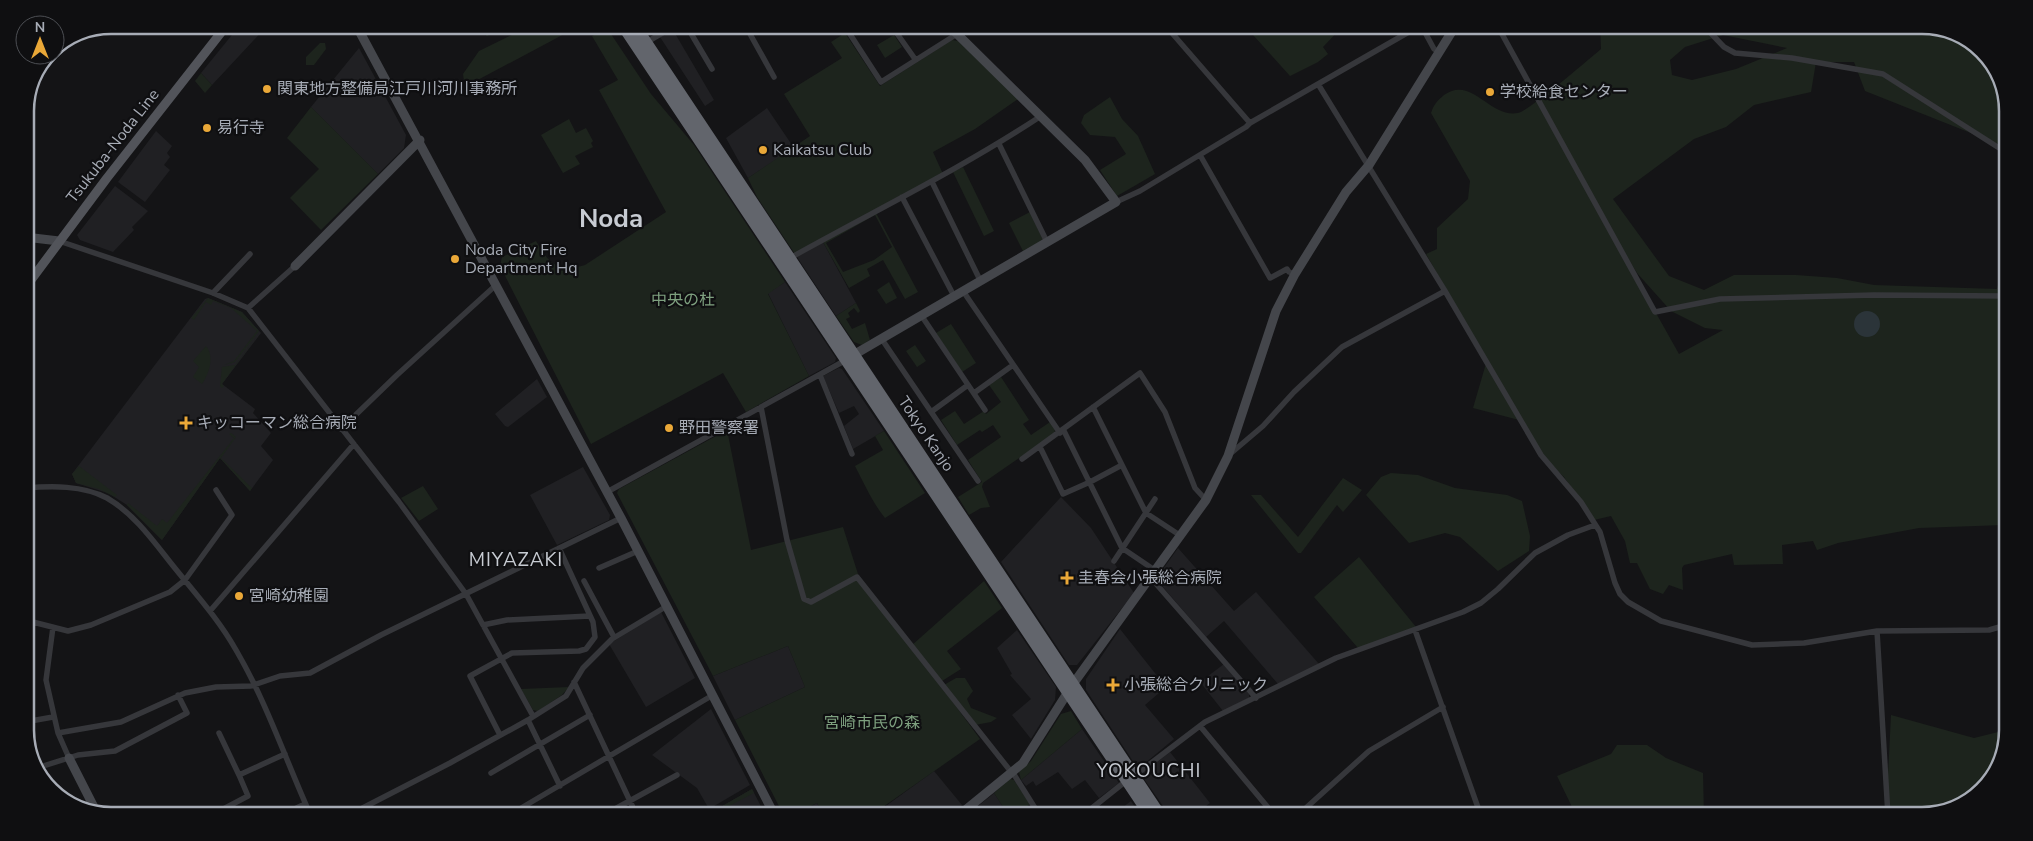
<svg xmlns="http://www.w3.org/2000/svg" width="2033" height="841" font-family="'Nunito Sans','Noto Sans JP',sans-serif">
<rect width="100%" height="100%" fill="#141416"/>
<path fill="#202023" d="M240 25H268L212 85 201 73Z
M673 30 714 100 705 106 660 37Z
M359 48 406 135 404 148 378 174 311 107Z
M767 108 794 148 748 178 726 138Z
M156 131 172 146 167 153 170 157 164 165 170 170 145 202 118 182Z
M115 186 148 211 132 227 134 230 113 252 80 240 77 235Z
M823 242 856 303 836 316 797 257Z
M785 282 836 358 835 362 809 376 768 293Z
M208 298 242 312 261 333 222 384 255 409 253 413 271 433 261 446 273 460 250 491 220 458 162 540 127 505 108 493 76 483 72 474 205 299Z
M839 368 842 369 884 431 853 449 844 426 859 414 854 406 839 413 823 376Z
M537 379 547 397 508 427 505 426 495 414Z
M583 467 610 515 609 520 557 545 530 495Z
M1061 497 1091 528 1134 593 1077 665H1069L1001 562Z
M1178 548 1234 611 1256 592 1319 664 1278 684 1224 621 1206 637 1156 579Z
M661 612 695 678 646 707 609 644Z
M1120 629 1166 687 1145 705 1174 739 1138 769 1086 690V679Z
M1017 630 1056 687 1055 700 1031 739 1012 715 1031 699 1010 675 1012 674 997 648Z
M788 646 805 687 735 720 713 676Z
M1224 664 1249 694V698L1223 711 1200 682Z
M711 709 750 785 709 809 697 788 652 755Z
M1082 729 1119 783 1099 798 1085 780 1072 789 1058 772 1036 786 1033 781 1026 786 1021 780Z
M1170 752 1210 803 1193 816H1170L1142 776V773Z
M934 771 962 805 948 816H888L883 808Z
M752 789 766 816H705Z
M994 793 1009 816H965L992 795Z
M1131 801 1141 816H1111Z
M817 803 824 816H792Z"/>
<path fill="#1d241d" fill-rule="evenodd" d="M483 25H511L487 36 476 28Z
M532 25H568V32L472 83 464 81 463 74 479 51Z
M597 25H605L651 94 694 145 785 282 768 294 809 376 746 412 723 373 591 444 500 266 502 257 536 241C549 264 558 273 585 265L666 212 599 90 618 80 592 36 600 32Z
M1244 25H1344L1323 47 1328 54 1318 62 1290 76Z
M1600 25H1922L1955 31 1990 59 2008 106 2007 152 2006 147 1865 91 1854 62H1816L1811 92 1754 105 1726 127 1694 139 1613 199 1669 276 1704 290 1734 275H1796L1837 278 1874 285 1997 289 2006 246 2004 525 1919 528 1838 543 1817 550 1813 541 1782 545 1783 564 1734 565 1732 554 1684 565 1682 568 1683 590 1669 585 1663 594 1650 589 1637 563H1630L1625 541 1611 516 1594 520 1564 477 1547 461 1523 421 1473 408 1487 360 1426 254 1437 249V228L1468 199 1470 181 1431 113C1434 104 1437 101 1444 95 1472 75 1489 118 1518 113 1530 110 1588 60 1601 49ZM1723 35 1787 48 1736 69 1692 80 1672 75 1670 60 1685 47ZM1587 190 1637 273 1671 311 1705 328 1723 330 1679 354Z
M845 33 880 86 952 40 958 41 1018 99 975 129 933 152 943 174 795 254 757 197 748 178 810 136 784 94 842 58 831 42Z
M894 35 902 47 885 58 877 45Z
M320 43H325L326 49 314 65H306V57Z
M201 73 212 85 205 93 195 81Z
M1110 97 1122 119 1138 136 1155 174 1117 196 1100 170 1126 154 1115 137 1090 135 1081 123 1084 115Z
M311 107 378 174 321 230 290 198 319 169 287 138Z
M569 119 576 133 586 128 593 141 591 143 593 147 575 156 580 164 563 173 541 135Z
M963 167 994 231 984 236 953 172Z
M1030 212 1043 240 1023 251 1009 223Z
M876 213 918 292 905 299 883 260 867 269 870 276 849 288 823 242ZM875 215 892 247 874 260 843 272 826 243Z
M889 282 897 298 886 304 877 290Z
M208 298 242 312 259 331 235 362 224 365 234 361 257 331 231 308 213 301 211 305 206 302 194 320 191 318Z
M856 303 860 311 858 313 854 308 848 313 850 317 846 319 852 329 865 323 870 340 862 345 854 342 836 316Z
M951 324 976 363 962 372 936 333Z
M260 332 222 384 224 386 222 388 220 386 222 367 235 365Z
M915 345 926 361 917 367 906 351Z
M206 346C215 357 209 373 202 384L193 377 199 367 193 361Z
M1001 377 1029 420 1023 424 1031 435 1050 422 1055 429 1054 434 983 483 982 487 990 507 981 508 969 515 958 497 982 482 968 460 1001 437 993 425 982 432 980 430 957 445 941 420 955 411 964 424 984 411 986 414 1001 402 989 385Z
M727 430 751 550 843 527 858 574 911 646 984 581 1002 608 947 651 961 669 942 681 927 667 980 739 883 807 888 816H824L817 803 792 816H784L735 720 805 687 788 646 713 676 617 493 619 489Z
M884 431 925 493 885 518C872 502 865 485 855 466L883 450 875 436Z
M231 433 236 437 221 458 252 488 250 491 220 458 162 540 127 505 128 503 157 526 162 519 167 523 234 438 229 434Z
M79 466 117 495 115 497 99 489 76 483 72 474Z
M1391 473 1418 475 1455 488 1507 495 1522 501 1530 536 1529 551 1498 571 1460 537 1445 533 1409 543 1366 495 1381 477Z
M1343 478 1362 490 1343 512 1337 505 1301 553H1298L1251 495H1261L1298 537Z
M423 486 438 509 419 521 401 498Z
M1359 557 1416 627 1358 648 1314 597Z
M956 678H965L973 691 967 699 971 708 997 718 991 722 975 725 944 685Z
M569 687 562 695 538 711 533 710 521 689Z
M1071 711 1082 729 1021 780 1019 772 1031 761 1061 714Z
M1891 715 1974 738 2002 731V763L1970 801 1922 816H1886Z
M1617 745H1647L1666 758 1703 773 1704 816 1685 811 1672 816H1654L1640 807 1573 809 1557 776 1611 754Z
M1010 779 1014 780 1030 804 1013 816H1009L994 793Z
M752 789 754 793 710 816H705Z"/>
<path fill="#2b3439" d="M1854 324a13 13 0 1 1 26 0a13 13 0 1 1-26 0Z"/>
<g fill="none" stroke-linecap="round" stroke-linejoin="round">
<path stroke="#36373b" stroke-width="5.5" d="M686 25 712 69
M745 25 774 77
M850 25 846 28 881 82 957 34
M891 25 915 59
M1165 25 1250 123 1421 25
M1421 25 1434 49 1439 52
M1497 25 1655 312 1720 299 1874 295 2005 296 2007 209
M1703 25 1724 47 1735 53 1792 58 1883 74 2007 153
M652 39 676 25
M1318 84 1445 291 1541 455 1581 502 1600 532 1615 583 1620 594 1628 602 1661 621 1752 645 1804 643 1877 631 1989 630 2003 626
M999 144 1047 242
M1200 155 1270 278 1287 269 1289 272 1295 274
M932 182 980 280
M902 197 954 296
M1116 202 1140 191 1246 127 1250 123
M59 241 213 293 248 308 399 502 466 594 533 716
M790 258C874 211 961 169 1041 116
M963 291 1060 433
M213 293 250 254
M248 308 295 266
M921 315 985 410
M881 338 978 481
M820 375 852 454
M974 393 1013 365
M761 407 787 540 804 599 811 602 857 577 1012 773
M1093 407 1146 513 1181 536
M931 412 968 385
M341 429 397 375 496 285
M1063 429 1122 548 1156 571
M1040 447 1063 494 1090 482
M1230 454 1263 426 1294 392 1342 347 1445 291
M1022 459 1140 373 1165 412 1195 488 1206 500
M1090 482 1122 465
M25 488C52 486 82 485 107 498 133 513 152 539 170 562 193 591 218 618 236 650 267 703 286 761 311 816
M607 492 846 360
M1114 561 1155 499
M599 568 638 551
M1151 578 1256 698
M584 581 614 637
M210 611 354 444
M25 620 68 631 91 625 170 592 185 580 232 515 216 490
M483 625 507 620 590 616
M53 627 46 680 58 733 69 758
M1415 630 1481 816
M1877 631 1888 816
M25 646 32 622
M574 682 637 816
M528 720 560 786
M25 722 53 717
M1200 726 1275 816
M58 733 121 722 185 693 216 687 251 686 280 676 310 673 381 635 621 518
M219 733 239 775 285 754
M500 735 470 676 512 653 579 651 586 649 595 637 593 622 559 548
M37 768 78 755 115 751 187 713 178 695
M491 773 590 715
M1013 773 1040 816
M1134 776 1205 722 1336 658 1463 612 1481 603 1498 589 1535 553 1568 535 1595 525
M511 814 713 695
M210 816 248 796 239 775
M279 816 305 804
M347 816 450 763 528 720 566 696 583 668 612 639 667 606
M602 816 677 775
M1082 816 1126 781
M1297 816 1369 751 1443 707"/>
<path stroke="#44464b" stroke-width="9" d="M356 25 621 518 775 816
M25 237 59 241
M295 266 420 140
M850 357 1116 202 1085 160 948 25
M69 758 97 813
M958 816 1023 763 1073 684 1206 500 1228 456 1276 311 1295 274 1346 192 1369 165 1456 25"/>
<path stroke="#52545a" stroke-width="9" d="M25 288 107 178 227 25"/>
<path stroke="#62656c" stroke-width="11" d="M622 25 1150 816
M635 25 1161 816"/>
</g>
<g fill="#eaa838" stroke="#0f0f11" stroke-width="2">
<circle cx="267" cy="89" r="5"/>
<circle cx="1490" cy="92" r="5"/>
<circle cx="207" cy="128" r="5"/>
<circle cx="763" cy="150" r="5"/>
<circle cx="455" cy="259" r="5"/>
<path d="M183.5 415.5h5v5h5v5h-5v5h-5v-5h-5v-5h5z"/>
<circle cx="669" cy="428" r="5"/>
<path d="M1064.5 570.5h5v5h5v5h-5v5h-5v-5h-5v-5h5z"/>
<circle cx="239" cy="596" r="5"/>
<path d="M1110.5 677.5h5v5h5v5h-5v5h-5v-5h-5v-5h5z"/>
</g>
<g text-anchor="middle" dominant-baseline="central" stroke-width="4.5" stroke-linejoin="round" paint-order="stroke">
<g font-size="16" fill="#a7acb6" stroke="#0f0f11" text-anchor="start">
<text x="277" y="89">関東地方整備局江戸川河川事務所</text>
<text x="1500" y="92">学校給食センター</text>
<text x="217" y="128">易行寺</text>
<text x="773" y="150">Kaikatsu Club</text>
<text x="465" y="250">Noda City Fire<tspan x="465" dy="18">Department Hq</tspan></text>
<text x="197" y="423">キッコーマン総合病院</text>
<text x="679" y="428">野田警察署</text>
<text x="1078" y="578">圭春会小張総合病院</text>
<text x="249" y="596">宮崎幼稚園</text>
<text x="1124" y="685">小張総合クリニック</text>
</g>
<g font-size="16" fill="#a7acb6" stroke="#0f0f11">
<text transform="translate(113 146) rotate(-52)">Tsukuba-Noda Line</text>
<text transform="translate(926 434) rotate(56)">Tokyo Kanjo</text>
</g>
<g font-size="16" fill="#7ea07f" stroke="#0f0f11">
<text x="683" y="300">中央の杜</text>
<text x="872" y="723">宮崎市民の森</text>
</g>
<g font-size="19" letter-spacing="1" fill="#c7cbd2" stroke="#0f0f11">
<text x="516" y="560">MIYAZAKI</text>
<text x="1149" y="771">YOKOUCHI</text>
</g>
<g font-size="26" font-weight="bold" fill="#c7cbd2" stroke="#0f0f11">
<text x="611" y="218">Noda</text>
</g>
</g>
<path d="M0 0H2033V841H0ZM111 34H1922A77 77 0 0 1 1999 111V730A77 77 0 0 1 1922 807H111A77 77 0 0 1 34 730V111A77 77 0 0 1 111 34Z" fill="#0f0f11" fill-rule="evenodd"/>
<path fill="none" stroke="#a7acb6" stroke-width="2.5" d="M111 34H1922A77 77 0 0 1 1999 111V730A77 77 0 0 1 1922 807H111A77 77 0 0 1 34 730V111A77 77 0 0 1 111 34Z"/>
<g transform="translate(40 40)"><circle r="24" fill="#0f0f11" stroke="#4c4e53"/>
<path d="M0-4L9 19L0 12L-9 19Z" fill="#eaa838"/>
<text y="-8" font-size="14" font-weight="bold" text-anchor="middle" fill="#a7acb6">N</text>
</g>
</svg>
